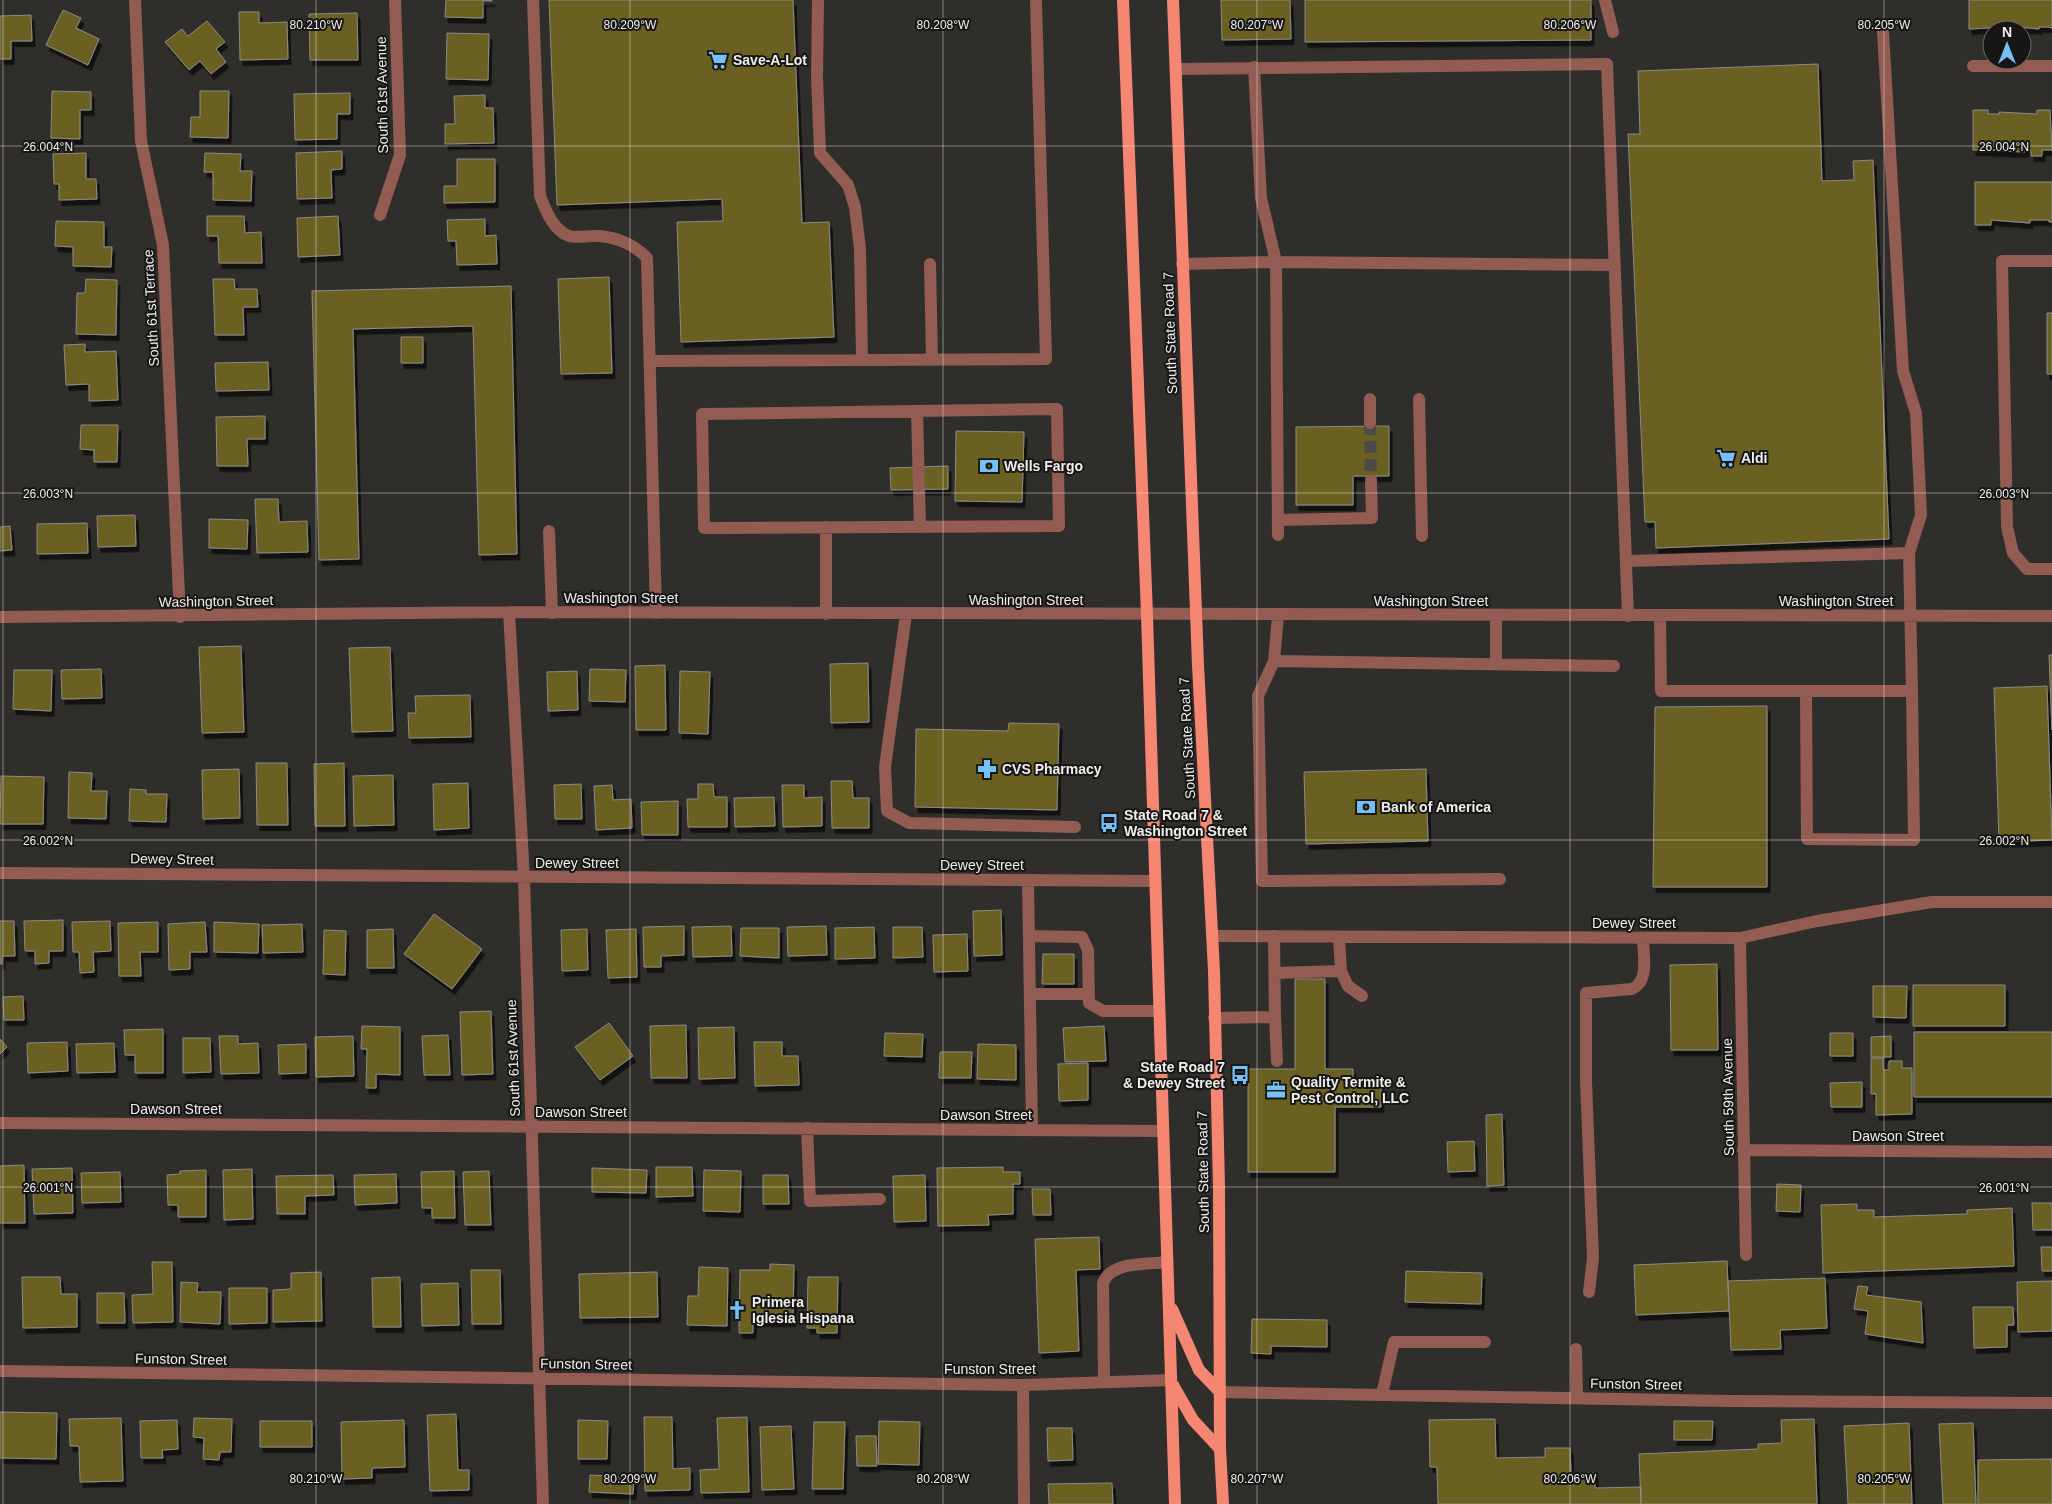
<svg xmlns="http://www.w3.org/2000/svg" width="2052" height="1504" font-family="Arial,sans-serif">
<defs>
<filter id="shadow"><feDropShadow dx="3" dy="5.5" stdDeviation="0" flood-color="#0009"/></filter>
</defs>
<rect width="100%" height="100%" fill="#302e2b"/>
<path fill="#696021" stroke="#8c8b87" filter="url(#shadow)" d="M446 0H492V1H483V18L445 17Z
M549 0H793L802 223 829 222 834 337 681 342 677 222 723 221 722 199 557 205Z
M1221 0H1290L1291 39 1222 40Z
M1305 0H1591V40L1305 42Z
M1969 0H2052V29L2050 27H2039V29L2019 27V29H2016V27H2012V29H2007V27L1969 29Z
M63 10 81 18 76 28 99 39 88 65 46 45Z
M239 12H259V23L287 22 288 59 240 60Z
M357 13 358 60H310L309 14Z
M31 15 32 41H11V59H0V16Z
M207 21 225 42 216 49 226 62 211 74 200 61 189 70 165 42 182 29 188 36Z
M447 33 489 34 488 80 446 79Z
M1818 64 1822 181 1854 180 1853 161 1873 160 1889 539 1656 548 1655 522H1645L1628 134H1640L1638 71Z
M52 91 91 92V110H80V139L51 138Z
M200 91H229L228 138 190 137 191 117H200Z
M350 93V114H337V139L295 140 294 94Z
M485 95V108H493L494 143 445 144V124H455L454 96Z
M1973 110H1988V114H1999V112L2037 114V110H2050L2052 150H2042V156H2031V150H2025V152L1973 150Z
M342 151V169L331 170 332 198 297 199 296 153Z
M86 153V179H96L97 199 59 200V184H54L53 154Z
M205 153 241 154 240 171H252L251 201 213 200V172H204Z
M457 159H495V202L444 203V186H457Z
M1975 182H2052V222H2049V220H2030V223L1991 220V225H1975Z
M207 216H244L245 233 261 232 262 263H219L218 236H207Z
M338 216 340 255 298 257 297 218Z
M485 219V236L496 235 497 264 457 265 456 241H448L447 220Z
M56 221 104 222V247H112L111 267 73 266V247L55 246Z
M609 277 612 373 561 374 558 279Z
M86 279 117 280 116 335 76 334 77 293H85Z
M213 279H234L235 289H257L258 307H243L244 335H215Z
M511 286 517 554 479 555 473 326 353 329 359 559 319 560 312 291Z
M2047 313H2052V374H2047Z
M401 337H423V363H401Z
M85 344V352L116 351 118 400 89 401V384L66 385 64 345Z
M268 362 269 390 216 391 215 363Z
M265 416V439H247L248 466H217L216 417Z
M81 425H118L117 462H94V450L80 449Z
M1389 426V476H1353V505H1296V427Z
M956 431 1024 432 1022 502 955 501Z
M948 466V489L891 490 890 468Z
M255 499H278L279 522 307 521 308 552 257 553Z
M135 515 136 546 98 547 97 516Z
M209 519 248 520 247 549 209 548Z
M87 523 88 553 37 554V524Z
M10 526 12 550 0 551V527Z
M241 646 244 732 202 733 199 647Z
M390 647 393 731 352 732 349 648Z
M2049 655H2052V730Z
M868 663 869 722 831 723 830 664Z
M665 665 666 730H636L635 666Z
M101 669 102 698 62 699 61 670Z
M590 669 626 670 625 702 589 701Z
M14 670H52L51 711 13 709Z
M577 671 578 710 548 711 547 672Z
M680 671 710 672 708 734 679 733Z
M2047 686 2052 840 1999 842 1994 688Z
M470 695 471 737 409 738 408 713H416L415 696Z
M1767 706V887H1653L1655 707Z
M1009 723 1059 724 1057 810 915 807 916 729 1008 731Z
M256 763H287L288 825H257Z
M344 763 345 826H315L314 764Z
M239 769 240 818 203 819 202 770Z
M1426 769 1428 841 1306 844 1304 772Z
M69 772 92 773 91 791H107L106 819 68 818Z
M393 775 394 825 354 826 353 776Z
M1 776 44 777 43 824H0Z
M831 781H852L853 798H869V828H832Z
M468 783 469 828 434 830 433 784Z
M581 784 582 819H555L554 785Z
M698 784H713L714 797H727V827H688L687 799H698Z
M612 785 613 800 631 799 632 828 596 830 594 786Z
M782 785H804V798L822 797V826L783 827Z
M130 789 146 790V794H167L166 822 129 821Z
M774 797 775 826 735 827 734 798Z
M678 801V835H642L641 802Z
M1001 910 1002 955 974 956 973 911Z
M434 914 482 949 452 989 404 954Z
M63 920V951H49V963L35 964V951H25L24 921Z
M0 921H14L15 956H2V964H0Z
M110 921 111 951 93 952 94 972 80 973 79 952H73L72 922Z
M158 922V952H140L141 976H119L118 923Z
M205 922 207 952H190V969L169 970 168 924Z
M214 922 259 924 258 953 214 952Z
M302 924 303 952 263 953 262 925Z
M684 926V955L661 956V967H644L643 927Z
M731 926 732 956 693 957 692 927Z
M826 926 827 955 788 956 787 927Z
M874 927 875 958 835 959V928Z
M893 927H922L923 957 893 958Z
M741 928H779V958L740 956Z
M393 929 394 968H367V930Z
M587 929 588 970 562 971 561 930Z
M636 929 637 977 608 978 606 930Z
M324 930 346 931 345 975 323 974Z
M967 934 968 971 934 972 933 935Z
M1043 954H1074V984H1042Z
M1717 964 1718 1050H1671L1670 965Z
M1295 979H1325V1069H1353V1085H1381V1107H1335V1172H1248V1069H1295Z
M1913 985H2005V1026H1913Z
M1873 986H1907L1906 1018 1873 1017Z
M23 996 24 1020H4L3 997Z
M491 1011 493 1074 462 1075 460 1012Z
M609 1023 633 1056 600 1080 575 1047Z
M686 1025 687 1078H651L650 1026Z
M362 1026 400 1027V1075L376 1074V1088H366L367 1049H361Z
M1104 1026 1106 1061 1065 1062 1063 1028Z
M734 1027 735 1078 699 1079 698 1028Z
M163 1029V1073H135V1055H125L124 1030Z
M1914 1032H2052V1097H1914Z
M885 1033 923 1034 922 1057 884 1056Z
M1830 1033H1853V1056H1830Z
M448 1035 450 1075H424L422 1036Z
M219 1036H238V1044L258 1043 259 1073 221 1074Z
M353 1036 354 1076 316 1077 315 1037Z
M1891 1036V1057H1871V1037Z
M183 1038H210L211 1072 183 1073Z
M0 1039 7 1047 0 1054Z
M67 1042 68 1071 28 1073 27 1043Z
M754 1042H782V1056H798L799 1085 755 1086Z
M114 1043 115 1072 77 1073 76 1044Z
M306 1044V1073L279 1074 278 1045Z
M978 1044 1016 1045V1080L977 1079Z
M940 1052H972L971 1078H939Z
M1871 1058H1883V1070H1889V1061H1902V1068H1912V1114L1876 1115V1094H1871Z
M1088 1063V1100L1059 1101 1058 1064Z
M1862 1082V1107H1831L1830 1083Z
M1502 1114 1504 1185 1487 1186 1486 1115Z
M1474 1141 1475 1171 1448 1172 1447 1142Z
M24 1165 25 1223H0V1166Z
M656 1167H692L693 1196 656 1197Z
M1003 1167V1172H1020V1184H1013V1214L988 1215 989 1225 938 1226 937 1168Z
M72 1168 73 1213 34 1214 32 1169Z
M592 1168 647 1170 646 1193 592 1192Z
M252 1169 253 1219 224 1220 223 1170Z
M206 1170V1217H178V1205H168L167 1175 180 1174V1171Z
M704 1170 741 1171 740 1212 703 1211Z
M454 1171 455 1218H432V1208H422L421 1172Z
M489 1171 491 1225H465L463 1172Z
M120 1172 121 1202 82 1203 81 1173Z
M396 1174 397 1203 355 1205 354 1175Z
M333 1175 334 1195 305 1196V1214H277L276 1176Z
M763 1175H788L789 1204H763Z
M925 1175 926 1221 894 1222 893 1176Z
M1777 1184 1801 1185 1800 1212 1776 1211Z
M1032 1189H1050L1051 1215H1033Z
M2032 1203H2052V1230H2033Z
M1857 1204V1210H1874V1217L1967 1214V1210L2012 1208 2014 1266 1823 1273 1821 1205Z
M1099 1237 1100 1269 1076 1270 1079 1351 1039 1353 1035 1239Z
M2041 1247H2052V1271H2042Z
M1727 1261 1729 1311 1636 1315 1634 1265Z
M152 1262H172L173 1322 133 1323 132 1295 153 1294Z
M770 1264 794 1265 793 1321H753V1333H739L740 1270H770Z
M699 1267 728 1268 727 1326 687 1325 688 1296H698Z
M471 1270H500L501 1324H472Z
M1406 1271 1482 1273 1481 1304 1405 1302Z
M321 1272 322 1321 273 1322V1290L291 1289V1273Z
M657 1272 658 1317 580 1318 579 1274Z
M22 1277H60L61 1294H77V1327L23 1328Z
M400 1277 401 1327H373L372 1278Z
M808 1277H838L837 1333H817V1328H807Z
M1825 1278 1827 1328 1780 1330 1781 1349 1731 1350 1728 1281Z
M2052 1281V1331L2018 1332 2017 1282Z
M181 1282 198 1283 197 1292H221L220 1324 180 1322Z
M458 1283 459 1325 422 1326 421 1284Z
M1858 1286 1868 1287 1866 1295 1921 1302 1923 1343 1865 1334 1868 1311 1854 1309Z
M229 1288H267V1323L229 1324Z
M97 1293H124L125 1323H97Z
M1973 1307H2013L2014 1325H2007V1347L1974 1348Z
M1252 1319 1327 1320V1347L1271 1346V1354L1251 1353Z
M0 1412 57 1413 56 1459 0 1458Z
M456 1414 458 1470H469V1490L430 1491 427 1415Z
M644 1417H672L673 1469 690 1468V1490L645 1491Z
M747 1417 749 1492 701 1493 700 1470 719 1469 717 1418Z
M121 1418 123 1481 80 1482 79 1446H70L69 1419Z
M194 1418 232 1419 231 1452H220L219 1460 203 1459 204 1438 193 1437Z
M1495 1419 1496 1458 1545 1457V1448H1570L1571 1474 1595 1473V1488L1641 1487V1504H1438L1437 1467H1430L1429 1420Z
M1814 1419 1817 1504H1641L1639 1454 1758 1449V1444L1782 1443 1781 1420Z
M177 1420 178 1449 162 1450 163 1458H141L140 1421Z
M404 1420 405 1467 372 1468V1478L342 1479 341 1422Z
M578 1420 608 1421 607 1459H578Z
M260 1421H312V1447H260Z
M879 1421 920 1422 919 1465 878 1464Z
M1674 1421H1713L1712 1440H1674Z
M814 1422H845L843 1489H812Z
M1909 1423 1912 1504H1848L1844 1426Z
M1973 1423 1976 1504H1943L1939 1424Z
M791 1426 794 1489 762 1490 760 1427Z
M1047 1428H1072L1073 1460 1048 1461Z
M856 1436H876L877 1466H857Z
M2052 1459V1504H1978V1460Z
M590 1475 634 1477 633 1494 589 1492Z
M1112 1483 1113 1504H1049L1048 1484Z"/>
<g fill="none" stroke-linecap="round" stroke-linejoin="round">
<path stroke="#4d4b48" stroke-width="12" stroke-dasharray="12 6" stroke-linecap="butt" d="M1370 423 1371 481"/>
<path stroke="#925c52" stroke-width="12" d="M135 0 141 141 163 245 180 617
M533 0 540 196C546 211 553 230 569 236 575 238 585 236 592 236 612 235 633 243 647 258L656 613
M818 0 817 77 820 153 848 185 855 207 860 249 862 359
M1605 0 1613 32
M1973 66H2052
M1254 67 1261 198 1276 262 1278 535
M1177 69 1607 64 1628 616
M380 215 400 155 395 0
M2052 261H2002L2007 527 2013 553 2027 569H2052
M930 264 932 359
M1182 264 1276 262 1615 265
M650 361 1046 359 1036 2
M1370 399V423
M1419 399 1422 536
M1057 409 1059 526 704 528 702 414Z
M917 411 920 527
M1278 520 1372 518 1371 481
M826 527V614
M549 531 552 613
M1627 561 1909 553 1921 515 1916 413 1903 371 1883 32
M509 612 524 878 543 1504
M906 614 885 767 887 811 909 823 1075 827
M1496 616V664
M1660 616 1661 691H1912L1909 553
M0 617 509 612 2052 616
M1274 661 1278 616
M1806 691 1807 839 1914 840 1912 691
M0 873 1154 881
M1500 879 1262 881 1258 696 1274 661 1614 666
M1028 880 1032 1130
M1029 936 1082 937 1088 950 1089 1003 1103 1011H1159
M1212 936 1740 938 1817 921 1932 902H2052
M1740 938 1746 1255
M1341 971 1348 986 1362 996
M1275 973 1341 971 1339 937
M1030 994H1089
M1275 1017 1277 1061
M1214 1018 1275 1017 1274 936
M0 1123 1163 1131
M807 1128 810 1201 880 1199
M1743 1150 2052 1152
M1589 1292 1593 1258 1586 1081V993L1632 989C1650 981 1643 955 1643 938
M1576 1349 1577 1397
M0 1371 1023 1385 1171 1380
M1104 1382 1103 1283C1111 1261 1146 1265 1166 1262
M1023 1385 1024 1504
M1220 1392 1729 1401 2052 1403
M1382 1394 1394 1342H1485"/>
<path stroke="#f58672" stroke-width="12" d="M1123 0 1147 615 1175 1504
M1173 0 1198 665 1214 971 1219 1187 1220 1449 1223 1504
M1172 1309 1199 1370 1220 1392
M1173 1385 1193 1420 1220 1449"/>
</g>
<path fill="none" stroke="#f0eeed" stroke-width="1" stroke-opacity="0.45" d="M3 0V1504M316 0V1504M630 0V1504M943 0V1504M1257 0V1504M1570 0V1504M1884 0V1504M0 146H2052M0 493H2052M0 840H2052M0 1187H2052"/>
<defs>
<g id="supermarket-bare" transform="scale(1.5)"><path d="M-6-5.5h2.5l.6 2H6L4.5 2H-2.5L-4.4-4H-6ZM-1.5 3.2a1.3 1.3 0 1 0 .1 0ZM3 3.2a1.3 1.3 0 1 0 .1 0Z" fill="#75c0f6" stroke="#171615" stroke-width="2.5" paint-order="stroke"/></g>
<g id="bank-bare" transform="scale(1.5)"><path d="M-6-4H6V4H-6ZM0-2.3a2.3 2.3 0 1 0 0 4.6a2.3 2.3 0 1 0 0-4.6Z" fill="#75c0f6" stroke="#171615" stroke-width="2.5" paint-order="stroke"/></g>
<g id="pharmacy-bare" transform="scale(1.5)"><path d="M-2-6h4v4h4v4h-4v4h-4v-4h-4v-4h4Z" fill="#75c0f6" stroke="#171615" stroke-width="2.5" paint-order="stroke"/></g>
<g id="bus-bare" transform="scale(1.5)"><path d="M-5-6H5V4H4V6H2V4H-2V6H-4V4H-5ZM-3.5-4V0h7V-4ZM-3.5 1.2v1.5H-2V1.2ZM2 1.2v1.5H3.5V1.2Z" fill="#75c0f6" stroke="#171615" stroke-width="2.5" paint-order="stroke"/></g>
<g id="office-bare" transform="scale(1.5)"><path d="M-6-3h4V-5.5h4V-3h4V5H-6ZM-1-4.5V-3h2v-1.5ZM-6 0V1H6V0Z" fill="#75c0f6" stroke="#171615" stroke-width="2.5" paint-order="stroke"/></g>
<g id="church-bare" transform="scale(1.5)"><path d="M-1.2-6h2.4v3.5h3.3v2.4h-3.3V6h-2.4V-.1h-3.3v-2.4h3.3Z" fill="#75c0f6" stroke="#171615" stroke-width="2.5" paint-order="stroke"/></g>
</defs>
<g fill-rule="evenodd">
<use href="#supermarket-bare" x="718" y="60"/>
<use href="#supermarket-bare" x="1726" y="458"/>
<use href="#bank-bare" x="989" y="466"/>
<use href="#pharmacy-bare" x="987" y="769"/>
<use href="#bank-bare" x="1366" y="807"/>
<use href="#bus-bare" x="1109" y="823"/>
<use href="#bus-bare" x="1240" y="1075"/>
<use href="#office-bare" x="1276" y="1090"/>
<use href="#church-bare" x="737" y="1310"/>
</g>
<g text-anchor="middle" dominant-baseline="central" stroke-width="4" stroke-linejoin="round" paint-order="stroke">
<g font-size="14" font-weight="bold" fill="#f0eeed" stroke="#171615" text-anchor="start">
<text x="733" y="60">Save-A-Lot</text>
<text x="1741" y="458">Aldi</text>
<text x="1004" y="466">Wells Fargo</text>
<text x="1002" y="769">CVS Pharmacy</text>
<text x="1381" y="807">Bank of America</text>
<text x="1124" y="815">State Road 7 &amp;<tspan x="1124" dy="16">Washington Street</tspan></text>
<text x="1225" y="1067" text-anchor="end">State Road 7<tspan x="1225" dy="16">&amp; Dewey Street</tspan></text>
<text x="1291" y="1082">Quality Termite &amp;<tspan x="1291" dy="16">Pest Control, LLC</tspan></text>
<text x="752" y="1302">Primera<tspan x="752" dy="16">Iglesia Hispana</tspan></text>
</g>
<g font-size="14" fill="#f0eeed" stroke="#171615">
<text transform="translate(382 95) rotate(-91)">South 61st Avenue</text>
<text transform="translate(151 308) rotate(-93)">South 61st Terrace</text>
<text transform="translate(1170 333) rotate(-92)">South State Road 7</text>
<text x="621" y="598">Washington Street</text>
<text x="1026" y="600">Washington Street</text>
<text transform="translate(216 601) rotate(-1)">Washington Street</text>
<text x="1431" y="601">Washington Street</text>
<text x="1836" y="601">Washington Street</text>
<text transform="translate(1187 738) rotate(-93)">South State Road 7</text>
<text transform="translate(172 859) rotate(1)">Dewey Street</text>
<text x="577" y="863">Dewey Street</text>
<text x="982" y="865">Dewey Street</text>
<text x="1634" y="923">Dewey Street</text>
<text transform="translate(513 1058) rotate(-92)">South 61st Avenue</text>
<text transform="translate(1728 1097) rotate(-91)">South 59th Avenue</text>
<text x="176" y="1109">Dawson Street</text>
<text x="581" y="1112">Dawson Street</text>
<text x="986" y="1115">Dawson Street</text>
<text x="1898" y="1136">Dawson Street</text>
<text transform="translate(1203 1172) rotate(-91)">South State Road 7</text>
<text transform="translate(181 1359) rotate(1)">Funston Street</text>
<text transform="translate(586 1364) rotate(1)">Funston Street</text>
<text x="990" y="1369">Funston Street</text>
<text transform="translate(1636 1384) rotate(1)">Funston Street</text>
</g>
</g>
<g font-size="12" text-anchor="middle" fill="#f0eeed" stroke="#171615" stroke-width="4" stroke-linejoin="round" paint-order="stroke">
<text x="316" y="29">80.210°W</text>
<text x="630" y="29">80.209°W</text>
<text x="943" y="29">80.208°W</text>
<text x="1257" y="29">80.207°W</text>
<text x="1570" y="29">80.206°W</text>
<text x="1884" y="29">80.205°W</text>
<text x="48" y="151">26.004°N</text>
<text x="2004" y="151">26.004°N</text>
<text x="48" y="498">26.003°N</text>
<text x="2004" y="498">26.003°N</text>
<text x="48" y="845">26.002°N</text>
<text x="2004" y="845">26.002°N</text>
<text x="48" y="1192">26.001°N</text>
<text x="2004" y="1192">26.001°N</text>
<text x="316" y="1483">80.210°W</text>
<text x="630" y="1483">80.209°W</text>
<text x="943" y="1483">80.208°W</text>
<text x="1257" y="1483">80.207°W</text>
<text x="1570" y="1483">80.206°W</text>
<text x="1884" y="1483">80.205°W</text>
</g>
<g transform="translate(2007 45)"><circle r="24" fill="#171615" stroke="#6e6c6b"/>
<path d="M0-4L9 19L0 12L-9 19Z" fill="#75c0f6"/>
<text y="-8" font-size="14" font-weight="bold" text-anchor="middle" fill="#f0eeed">N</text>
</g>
</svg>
